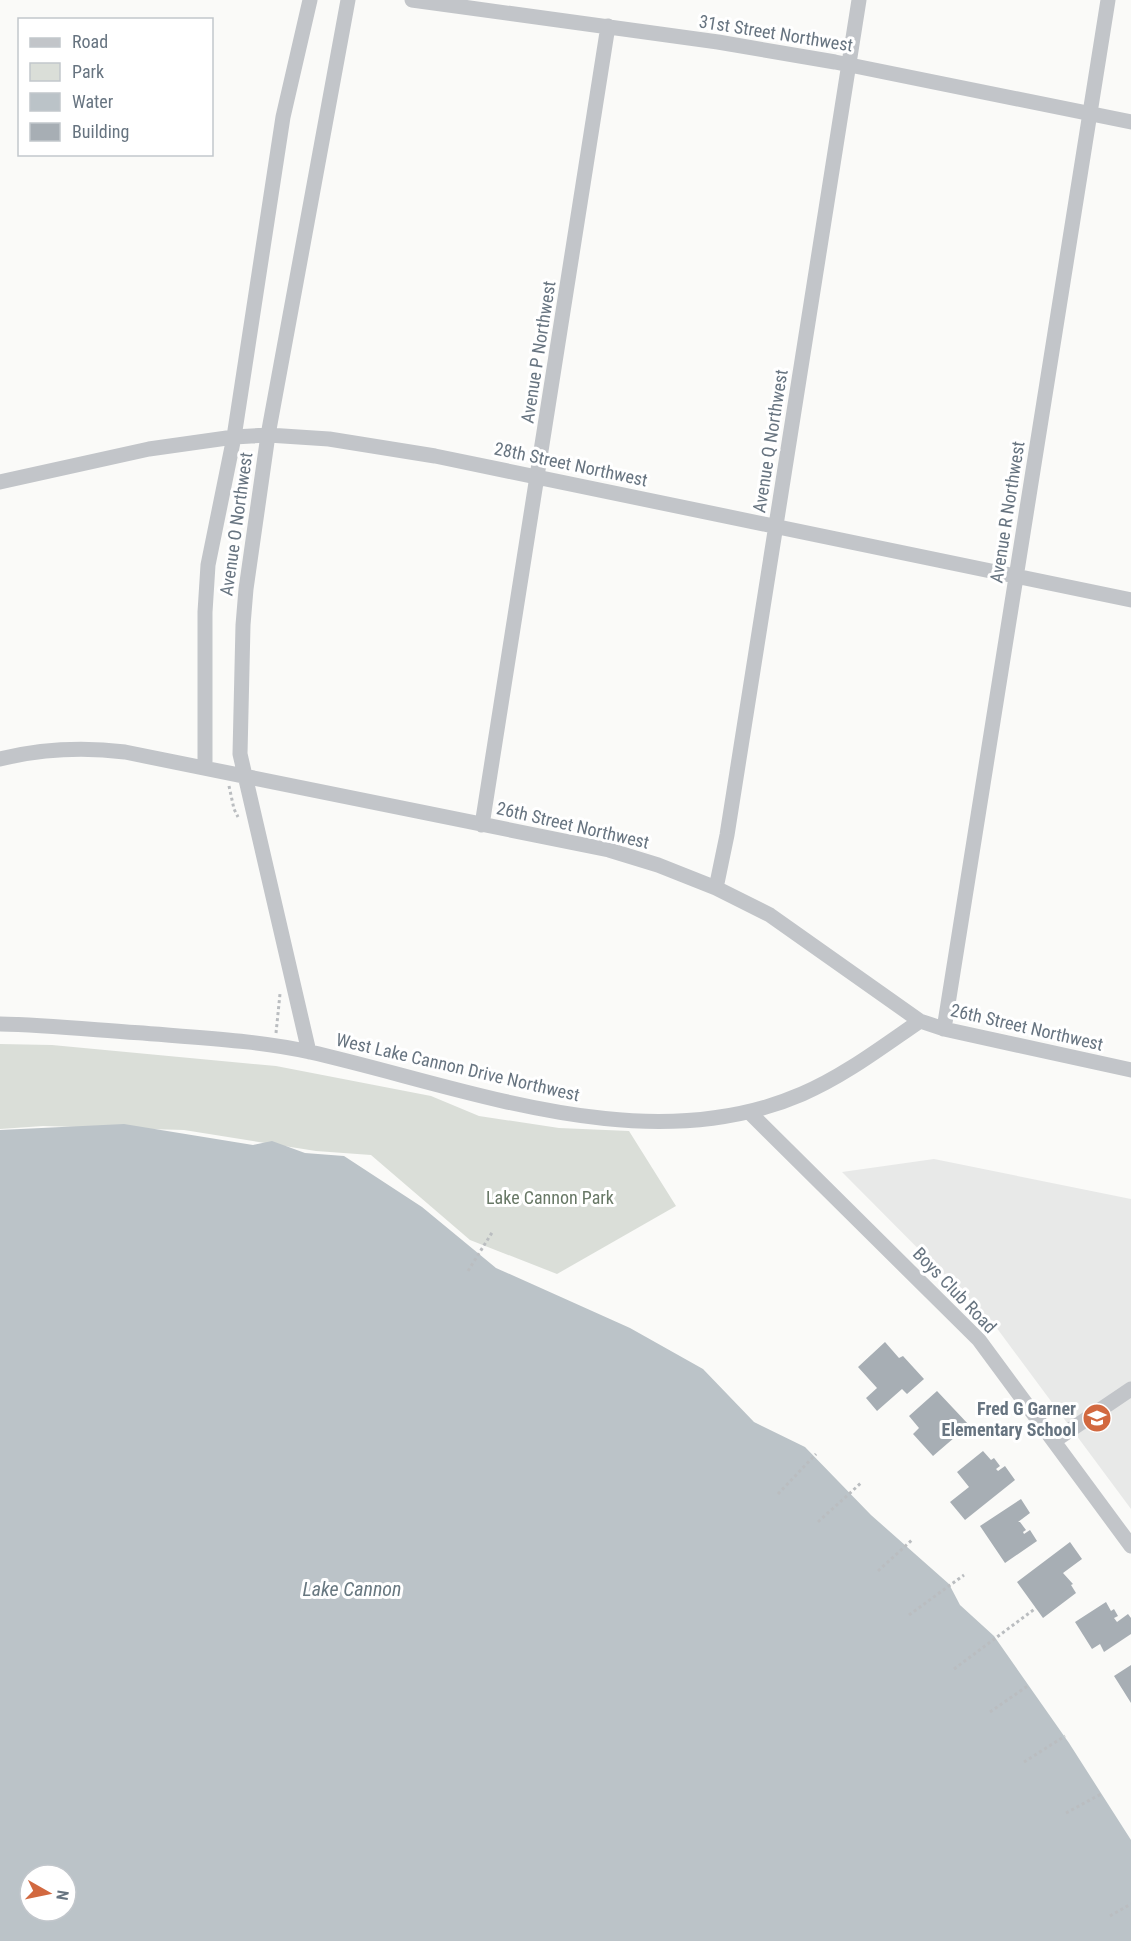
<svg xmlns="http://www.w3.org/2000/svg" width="1131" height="1941" font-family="'Roboto Condensed',sans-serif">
<rect width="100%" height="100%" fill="#fafaf8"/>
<path fill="#e8e9e8" d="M934 1159 1131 1199V1509L996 1327 842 1172Z"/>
<path fill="#daded8" d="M0 1044 52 1045 276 1066 431 1096 479 1116 559 1128 629 1131 676 1206 557 1274 470 1240 371 1155 316 1151 184 1130 43 1126 0 1129Z"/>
<path fill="#bbc3c8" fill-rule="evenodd" d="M124 1124 253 1145 272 1141 305 1153 344 1156 422 1207 496 1268 630 1328 703 1369 754 1422 805 1447 871 1515 949 1584 960 1605 994 1636 1069 1743 1131 1840V1941H0V1130ZM30 1875H66V1911H30Z"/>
<path fill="#a7aeb4" d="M885 1342 899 1358 903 1356 924 1379 907 1394 902 1389 877 1411 866 1398 877 1388 858 1367Z
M937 1391 969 1425 933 1456 913 1434 919 1428 909 1416Z
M983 1451 991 1460 994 1458 1000 1466 996 1469 998 1471 1005 1466 1015 1480 965 1520 950 1502 969 1487 957 1472Z
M1021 1499 1030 1513 1018 1522H1020L1026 1530 1023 1532 1024 1534 1030 1530 1037 1541 1005 1563 980 1526Z
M1070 1542 1082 1559 1063 1573 1073 1584 1071 1585 1076 1593 1043 1618 1017 1582Z
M1106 1602 1111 1611 1114 1609 1118 1616 1114 1618 1117 1622 1128 1614 1131 1618V1634L1104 1652 1100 1644 1092 1649 1075 1622Z
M1131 1665V1703L1114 1676Z"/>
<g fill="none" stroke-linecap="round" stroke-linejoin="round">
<path stroke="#babdc0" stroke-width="3" stroke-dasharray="3 3" stroke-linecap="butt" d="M246 472 247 455
M229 786 234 809 238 817
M276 1033 280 994
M468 1271 493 1231
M778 1494 816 1454
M818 1522 861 1483
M878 1571 912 1540
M909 1615 964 1575
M954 1669 1036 1608
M990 1712 1029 1685
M1024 1762 1065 1736
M1066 1813 1101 1794
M1110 1916 1131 1904"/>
<path stroke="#c2c5c9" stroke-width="15" d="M412 0 718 42 835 62 1131 122
M0 482 149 449 234 437 268 435 329 439 435 456 1131 600
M0 759C41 749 83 747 125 752L609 850 658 865 716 888 770 915 920 1021 944 1029 1131 1070
M205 767V612L208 565 234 437 283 117 310 0
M482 825 608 26
M716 888 727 835 859 0
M0 1024C48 1025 96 1030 143 1033 199 1038 256 1040 310 1052 465 1087 646 1162 802 1094 844 1076 882 1047 920 1021
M944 1029 1108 0
M309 1052 240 754 243 625 246 589 268 435 348 0
M749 1112 979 1340 1131 1546
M1054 1441 1131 1389"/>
</g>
<defs>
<g id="school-disc" transform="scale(1.5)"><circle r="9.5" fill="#d26940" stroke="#fff"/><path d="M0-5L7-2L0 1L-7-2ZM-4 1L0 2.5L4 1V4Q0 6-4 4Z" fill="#fff"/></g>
</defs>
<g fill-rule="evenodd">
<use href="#school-disc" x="1097" y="1418"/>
</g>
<g text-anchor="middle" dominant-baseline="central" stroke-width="6" stroke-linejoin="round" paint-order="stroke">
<g font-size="18" fill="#677480" stroke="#fff">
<text transform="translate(776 33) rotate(9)">31st Street Northwest</text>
<text transform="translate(538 352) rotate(-81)">Avenue P Northwest</text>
<text transform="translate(770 441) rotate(-81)">Avenue Q Northwest</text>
<text transform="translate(571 464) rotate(12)">28th Street Northwest</text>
<text transform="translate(1007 512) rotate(-81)">Avenue R Northwest</text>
<text transform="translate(236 524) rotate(-82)">Avenue O Northwest</text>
<text transform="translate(573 825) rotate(13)">26th Street Northwest</text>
<text transform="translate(1027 1027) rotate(13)">26th Street Northwest</text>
<text transform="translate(458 1067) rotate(13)">West Lake Cannon Drive Northwest</text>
<text transform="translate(955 1290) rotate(46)">Boys Club Road</text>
</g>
<g font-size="18" fill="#687866" stroke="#fff">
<text x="550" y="1197">Lake Cannon Park</text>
</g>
<g font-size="18" font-weight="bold" fill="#677480" stroke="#fff" text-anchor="end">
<text x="1076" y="1408">Fred G Garner<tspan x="1076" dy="21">Elementary School</tspan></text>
</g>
<g font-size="20" font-style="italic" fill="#687880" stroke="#fff">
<text x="352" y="1589">Lake Cannon</text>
</g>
</g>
<rect x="18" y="18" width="195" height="138" fill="#ffffff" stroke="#c2c7cc" stroke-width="1.5"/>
<rect x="30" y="38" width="30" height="9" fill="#c2c5c9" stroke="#c2c7cc" stroke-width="1.5"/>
<text x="72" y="48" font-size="18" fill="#677480">Road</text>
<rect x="30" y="63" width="30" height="18" fill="#daded8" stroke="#c2c7cc" stroke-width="1.5"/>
<text x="72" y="78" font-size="18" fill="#677480">Park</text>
<rect x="30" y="93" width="30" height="18" fill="#bbc3c8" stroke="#c2c7cc" stroke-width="1.5"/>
<text x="72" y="108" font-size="18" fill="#677480">Water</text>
<rect x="30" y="123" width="30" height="18" fill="#a7aeb4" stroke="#c2c7cc" stroke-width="1.5"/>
<text x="72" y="138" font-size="18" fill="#677480">Building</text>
<g transform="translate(48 1893) rotate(99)"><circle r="28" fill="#ffffff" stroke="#c2c7cc" stroke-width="1.5"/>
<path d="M0-4.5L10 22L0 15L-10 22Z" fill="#d26940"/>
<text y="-9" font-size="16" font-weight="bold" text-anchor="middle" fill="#677480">N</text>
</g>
</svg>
